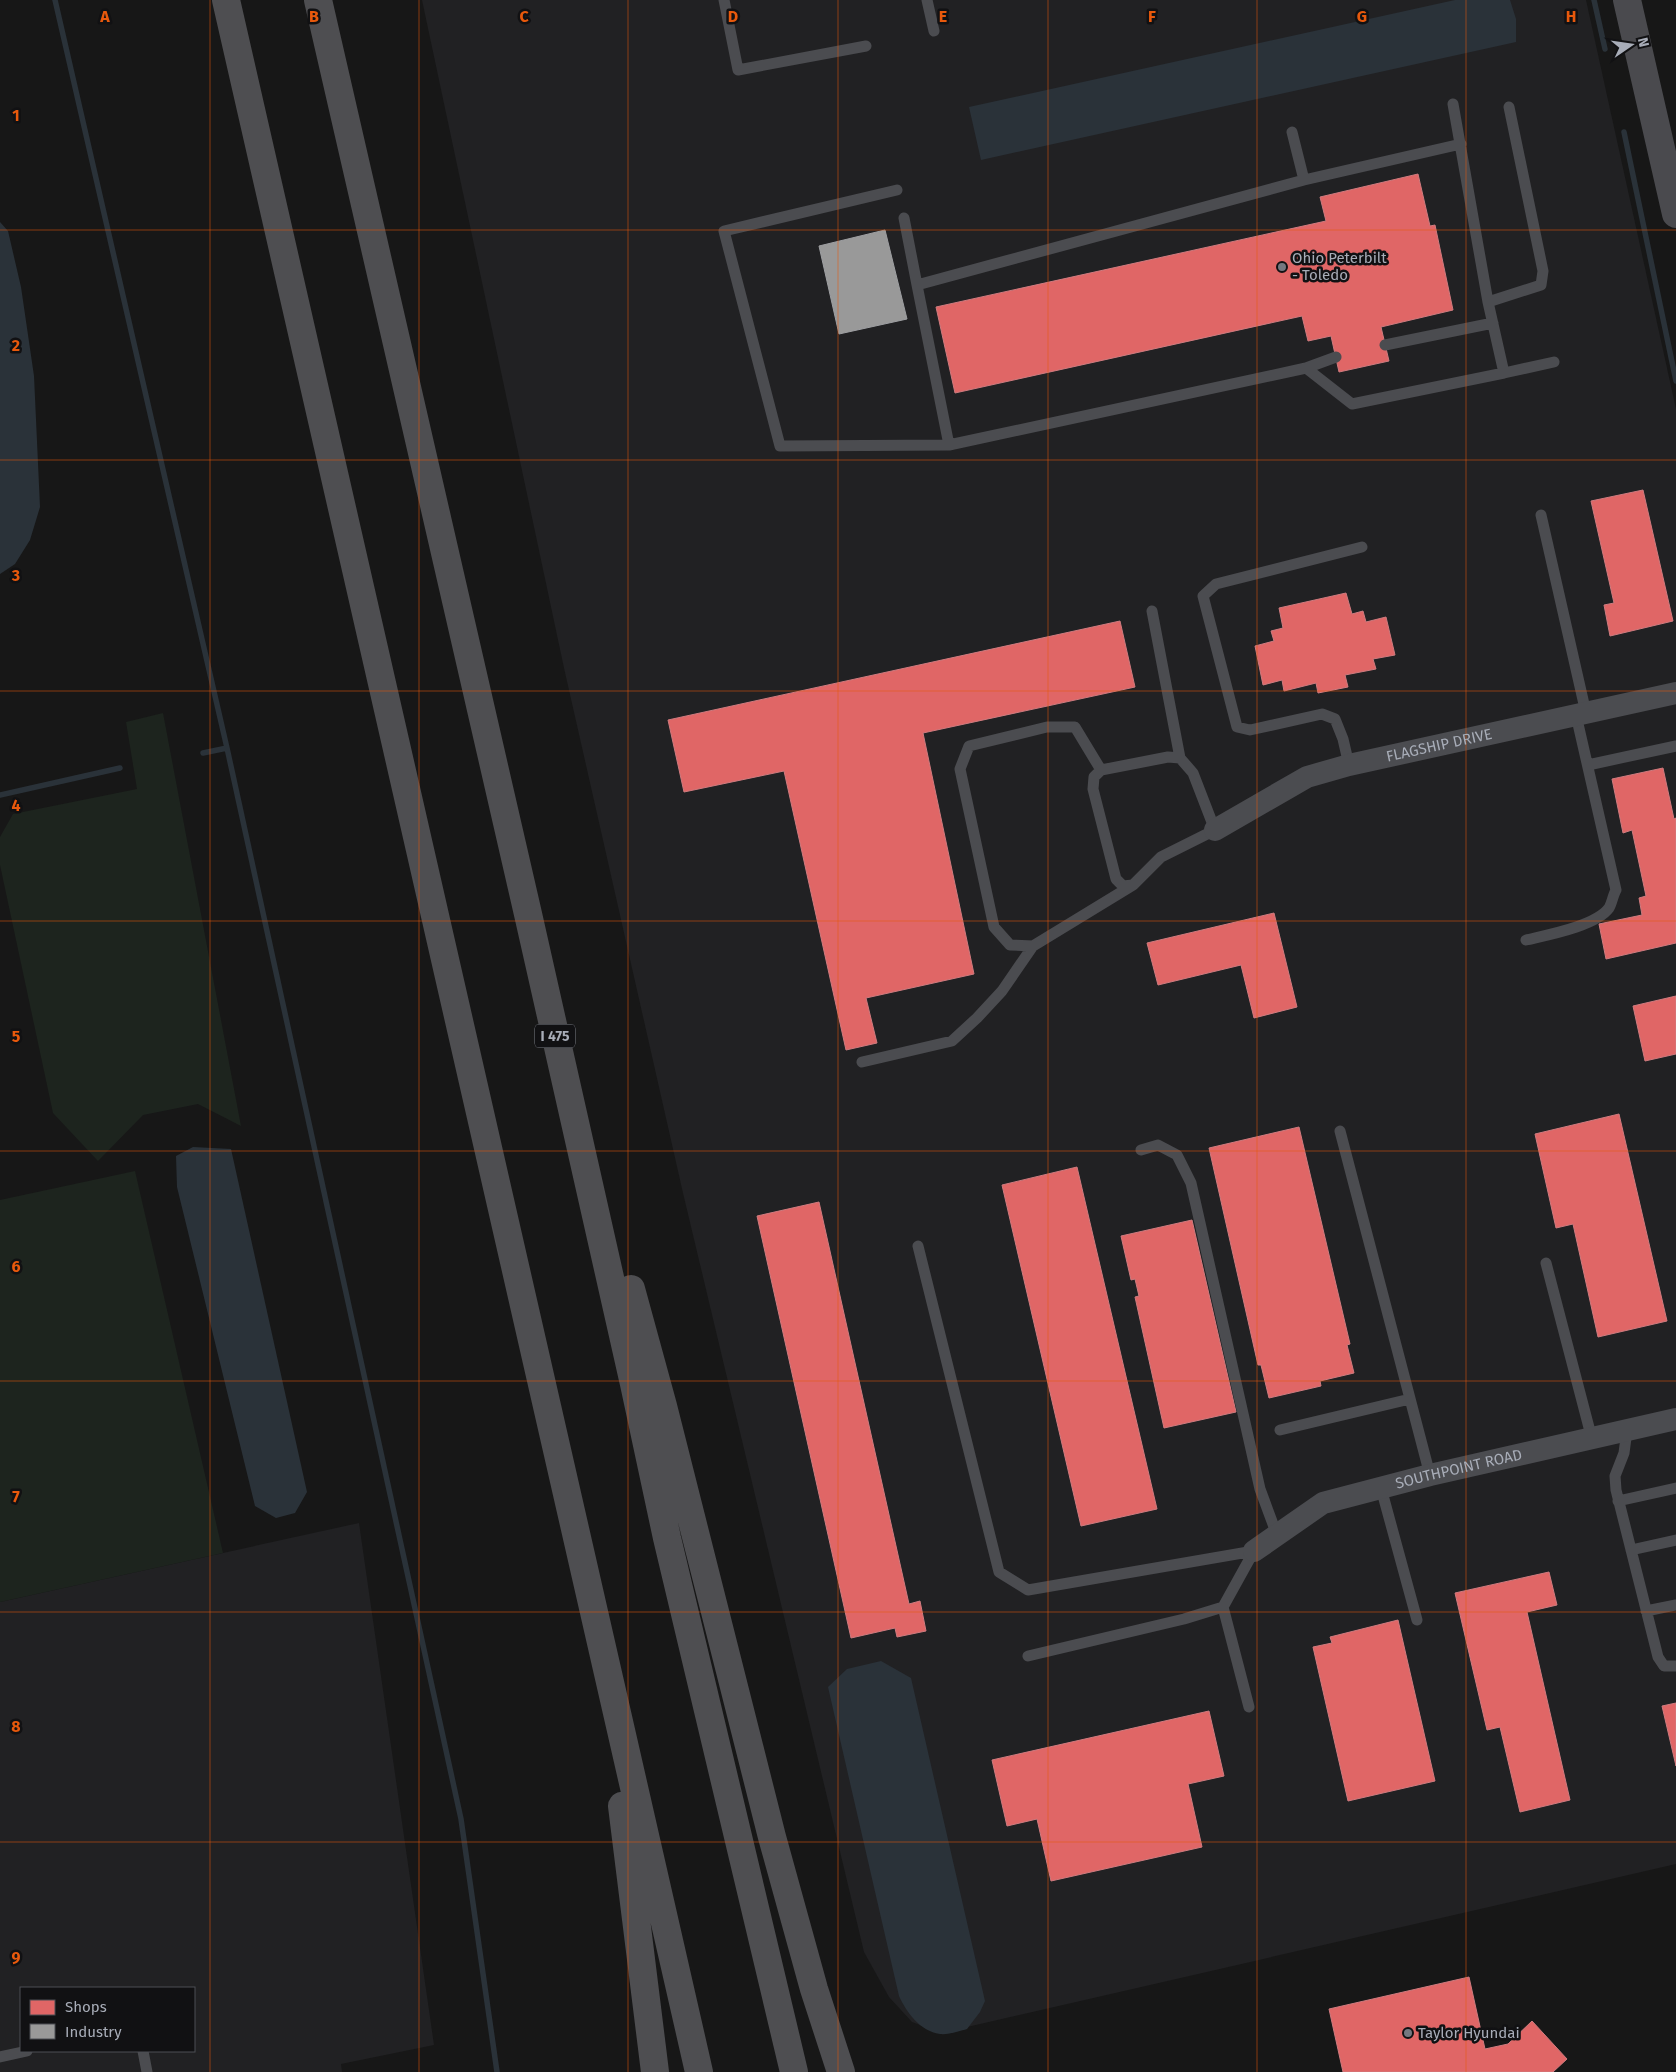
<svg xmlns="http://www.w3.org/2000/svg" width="1676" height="2072" font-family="'Fira Sans',sans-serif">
<rect width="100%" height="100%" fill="#171717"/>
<path fill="#212123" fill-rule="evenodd" d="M422 0H1586L1676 409V1864L941 2033 912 2022 889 1997 864 1952 683 1193 564 668Z
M359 1523 434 2045 341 2064 342 2072H0V1602ZM21 1988H194V2051H21Z"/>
<path fill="#1d241e" d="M163 713 241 1126 198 1104 143 1115 98 1161 53 1113 0 865V837L13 814 137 789 126 722Z
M135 1171 223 1553 0 1602V1200Z"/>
<path fill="#2a3239" d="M1455 0H1510L1516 19V42L981 160 969 107Z
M0 222 8 231 21 287 34 376 40 507 30 540 15 564 0 574Z
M193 1147 231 1149 307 1492 295 1513 276 1518 255 1506 177 1187 176 1156Z
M881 1661 911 1678 985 2001 980 2012 967 2029C960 2031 948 2035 940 2034 920 2031 907 2013 899 1996L828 1687 847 1669Z"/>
<path fill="#e06666" stroke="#cf7b7f" d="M1418 174 1430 226 1435 225 1453 310 1381 327 1389 361 1339 372 1331 336 1308 341 1302 316 955 393 936 307 1326 221 1320 197Z
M1643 490 1673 621 1610 636 1604 605 1614 603 1591 501Z
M1346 593 1352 614 1363 611 1366 622 1386 617 1395 655 1373 659 1376 669 1345 675 1348 687 1318 693 1316 683 1284 691 1282 680 1263 685 1255 646 1274 641 1271 631 1283 628 1279 608Z
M1120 621 1135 687 923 733 974 974 866 998 877 1043 846 1050 784 771 684 792 668 720Z
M1663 768 1674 819 1676 818V943L1606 959 1599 924 1642 915 1639 898 1646 896 1632 830 1623 833 1612 779Z
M1274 913 1297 1007 1254 1018 1241 965 1158 985 1147 943Z
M1676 996V1054L1645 1061 1633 1006Z
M1619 1114 1667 1321 1598 1337 1573 1224 1556 1228 1535 1134Z
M1299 1127 1350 1344 1347 1345 1354 1373 1320 1381 1321 1386 1269 1398 1261 1365H1258L1209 1148Z
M1077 1167 1157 1509 1081 1526 1002 1185Z
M819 1202 909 1604 920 1601 926 1631 897 1637 895 1628 851 1638 757 1216Z
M1192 1220 1236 1412 1164 1428 1135 1297 1139 1296 1135 1279 1131 1280 1121 1236Z
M1549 1572 1557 1605 1527 1612 1570 1800 1520 1812 1500 1727 1487 1730 1455 1593Z
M1398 1620 1435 1781 1348 1801 1313 1647 1332 1643 1330 1637Z
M1676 1703V1766L1662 1706Z
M1209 1711 1224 1776 1188 1784 1202 1847 1051 1881 1037 1819 1007 1826 992 1760Z
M1469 1977 1485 2049 1508 2044 1532 2021 1567 2059 1553 2072H1343L1329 2009Z"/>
<path fill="#999" stroke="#9e9fa2" d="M885 230 907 319 839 334 819 246Z"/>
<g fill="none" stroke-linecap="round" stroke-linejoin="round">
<path stroke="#2a3239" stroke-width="5.5" d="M55 0 227 748 461 1819 497 2072
M1594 0 1605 49
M1624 132 1676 381
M203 753 227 748
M0 795 120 768"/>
<path stroke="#4b4c50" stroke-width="11" d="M724 0 738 70 866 46
M927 0 934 31
M1292 132 1304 180 1461 144
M897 190 724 231 780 446 949 445 1306 368 1352 404 1504 373 1488 302 1453 104
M904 218 917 285 1304 180
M917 285 949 445
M1488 302 1541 285 1543 271 1509 107
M1385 345 1493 323
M1306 368 1336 357
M1504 373 1554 362
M1541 515 1586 713
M1152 611 1180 758
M1168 757 1180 758 1193 773 1215 830 1161 857 1133 885 1123 886 1116 879 1093 789 1094 777 1101 770Z
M1349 765 1343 739 1335 719 1322 714 1250 730 1237 727 1203 596 1216 584 1362 547
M1588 765 1676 746
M1101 770 1075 727H1047L969 746 960 769 994 927 1010 945 1033 946 1133 885
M1526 940C1547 935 1596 926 1609 908 1612 903 1613 895 1616 890L1576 715
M862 1062 952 1041 977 1018 1002 991 1033 946
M1340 1131 1430 1475
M1141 1150 1158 1145 1177 1155 1191 1183 1260 1489 1277 1535
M918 1246 999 1572 1028 1590 1254 1551
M1546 1263 1592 1439
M1280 1430 1410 1399
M1627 1430 1624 1453 1615 1476 1616 1490 1658 1657 1664 1666H1676
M1381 1488 1417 1620
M1618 1501 1676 1488
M1631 1550 1676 1540
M1223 1607 1249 1707
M1646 1611 1676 1605
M1028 1656 1184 1619 1223 1607 1254 1551
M143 2051 147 2072
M0 2057 27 2051"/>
<g stroke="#4b4c50" stroke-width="22">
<path id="s1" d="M1215 830 1307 777 1349 765 1676 693"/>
<path id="s2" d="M1254 1551 1323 1503 1430 1475 1676 1419"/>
</g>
<path stroke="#4a4a4e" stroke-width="28" d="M1627 0 1676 214"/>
<path stroke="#4e4e51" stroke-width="28" d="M226 0 699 2072
M318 0 528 914 634 1384 667 1538 794 2072
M631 1289 663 1406 772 1837 814 1989 841 2072
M622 1806 655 2072"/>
</g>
<path fill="none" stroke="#e8590c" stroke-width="1" stroke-opacity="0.55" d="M210 0V2072M419 0V2072M628 0V2072M838 0V2072M1048 0V2072M1257 0V2072M1466 0V2072M0 230H1676M0 460H1676M0 691H1676M0 921H1676M0 1151H1676M0 1381H1676M0 1612H1676M0 1842H1676"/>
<g fill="#757880" stroke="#111113" stroke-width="2">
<circle cx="1282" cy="267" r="5"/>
<circle cx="1408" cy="2033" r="5"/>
</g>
<g text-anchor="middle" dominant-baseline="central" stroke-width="5" stroke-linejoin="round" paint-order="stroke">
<rect fill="#111113" stroke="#7b7e86" stroke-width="1" x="535" y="1024.5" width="40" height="23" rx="4"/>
<g font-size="14" font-weight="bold" fill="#a8adb8">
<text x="555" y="1036">I 475</text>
</g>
<g font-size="15" fill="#a8adb8" stroke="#111113" text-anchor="start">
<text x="1292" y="258">Ohio Peterbilt<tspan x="1292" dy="17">- Toledo</tspan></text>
<text x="1418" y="2033">Taylor Hyundai</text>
</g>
<g font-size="15" fill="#a8adb8" stroke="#111113">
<text stroke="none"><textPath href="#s1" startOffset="242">FLAGSHIP DRIVE</textPath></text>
<text stroke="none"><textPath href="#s2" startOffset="224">SOUTHPOINT ROAD</textPath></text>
</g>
</g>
<g font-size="16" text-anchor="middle" font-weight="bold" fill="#e8590c" stroke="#111113" stroke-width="5" stroke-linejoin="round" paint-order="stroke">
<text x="105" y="22">A</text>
<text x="314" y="22">B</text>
<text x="524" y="22">C</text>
<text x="733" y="22">D</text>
<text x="943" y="22">E</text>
<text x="1152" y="22">F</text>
<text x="1362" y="22">G</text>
<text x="1571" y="22">H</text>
<text x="16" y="121">1</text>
<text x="16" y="351">2</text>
<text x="16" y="581">3</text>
<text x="16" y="811">4</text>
<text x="16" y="1042">5</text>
<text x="16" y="1272">6</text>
<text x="16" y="1502">7</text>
<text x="16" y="1732">8</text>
<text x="16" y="1963">9</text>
</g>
<rect x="20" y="1987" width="175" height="65" fill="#111113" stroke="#4d4f55"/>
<rect x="30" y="2000" width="25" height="15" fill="#e06666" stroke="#4d4f55"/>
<text x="65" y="2012" font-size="15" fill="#a8adb8">Shops</text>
<rect x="30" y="2024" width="25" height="15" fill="#999999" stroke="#4d4f55"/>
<text x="65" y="2037" font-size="15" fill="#a8adb8">Industry</text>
<g transform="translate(1631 45) rotate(77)" stroke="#111113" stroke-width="4" paint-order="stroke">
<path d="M0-4L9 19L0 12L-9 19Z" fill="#a8adb8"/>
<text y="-8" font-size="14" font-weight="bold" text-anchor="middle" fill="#a8adb8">N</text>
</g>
</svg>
